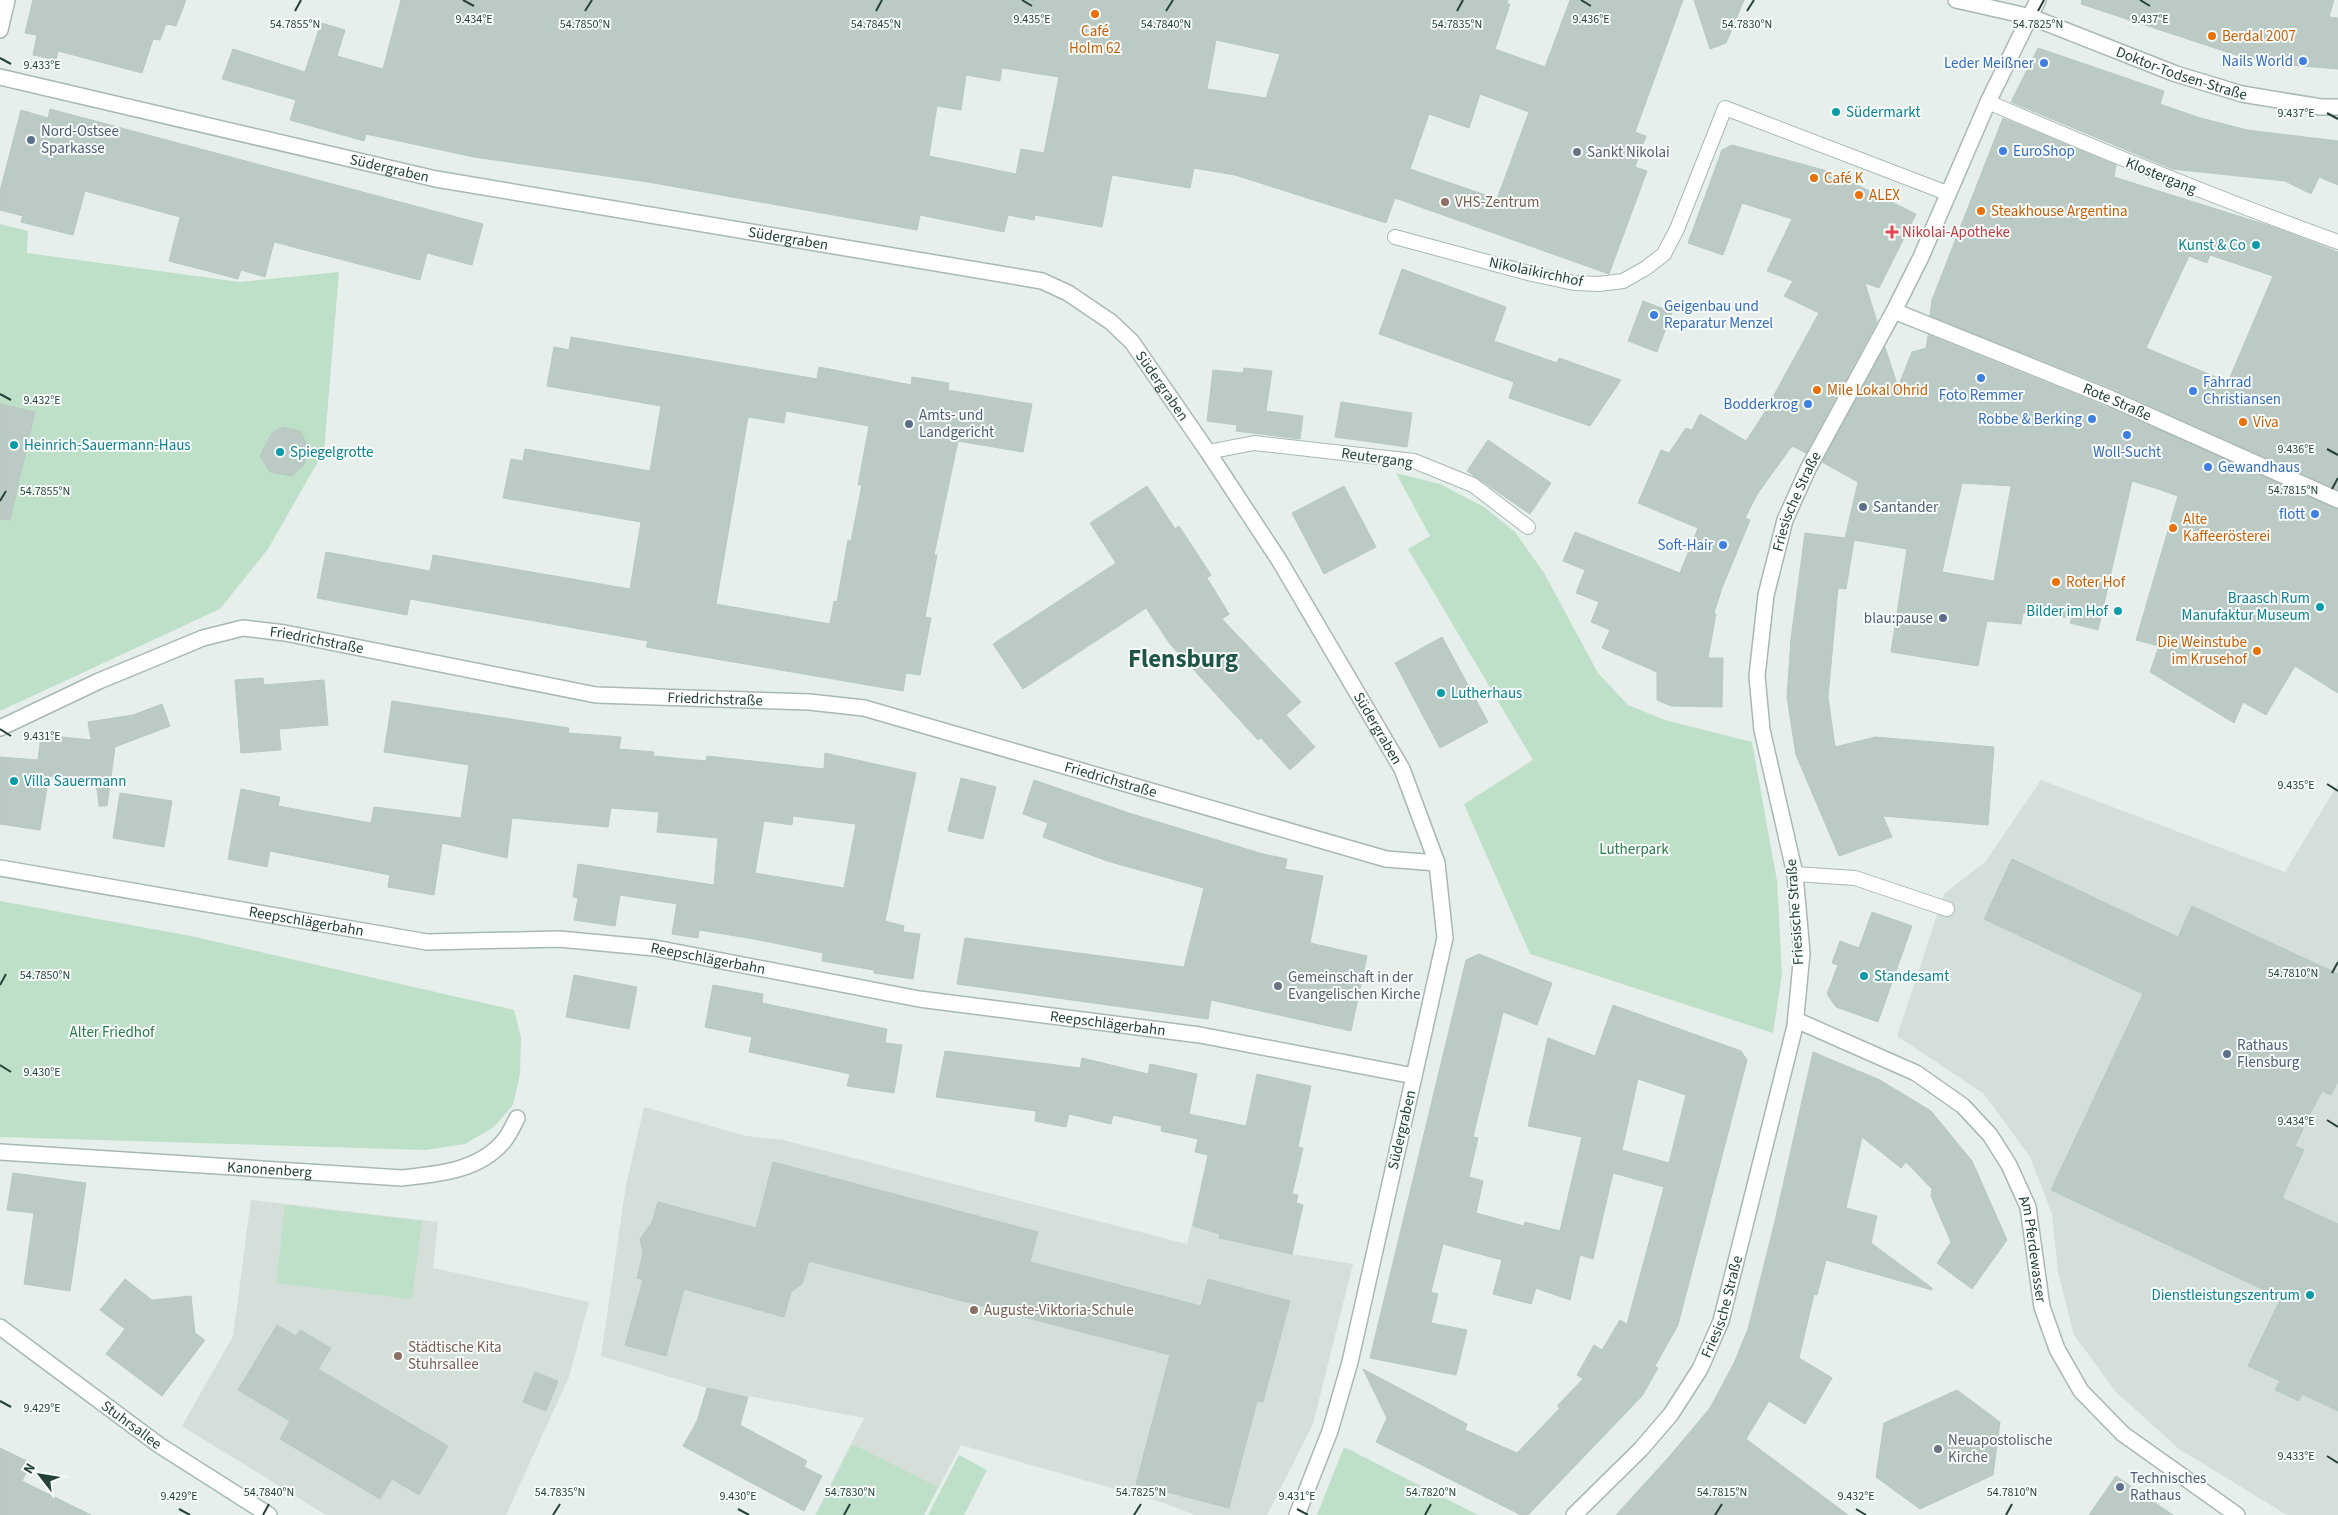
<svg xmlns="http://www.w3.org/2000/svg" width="2338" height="1515" font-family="'Source Sans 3',sans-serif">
<rect width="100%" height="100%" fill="#e6efeb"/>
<path fill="#d4dfda" d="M2041 780 2285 872 2338 784V1515H2287L2179 1449 2116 1392 2074 1335 2058 1272 2052 1214 2030 1157 1984 1094 1897 1036 1944 894 1986 861Z
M644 1107 746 1136 783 1140 1187 1244 1208 1155 1278 1191 1298 1195 1296 1203 1303 1205 1292 1254 1353 1264 1313 1424 1267 1515H1195L1161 1502 961 1445 924 1515H815L864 1418 707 1388 601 1356 626 1185Z
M251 1200 438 1222 433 1268 589 1302 569 1377 506 1515H326L182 1426 233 1336Z"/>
<path fill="#bfe0c8" d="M0 224 28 231 27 253 240 282 339 272 324 451 268 549 220 609 0 711Z
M1396 473 1440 484 1484 507 1515 532 1544 573 1598 673 1628 705 1665 720 1752 742 1777 881 1782 974 1773 1033 1530 954 1464 804 1533 760 1408 549 1430 536Z
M0 901 191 936 514 1010 521 1038 520 1074 513 1105 494 1127 465 1144 425 1150 0 1137Z
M285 1205 422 1221 412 1299 276 1283Z
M852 1444 938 1487 924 1515H816Z
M1344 1447 1478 1515H1317Z
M959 1455 987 1470 964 1515H928Z"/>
<path fill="#bbcac4" stroke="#b8c9c2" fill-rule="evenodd" d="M33 0H186L176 26 166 24 160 40 153 39 142 73 58 51 56 60 33 55 37 35 25 33Z
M401 0H1508L1507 4H1510L1495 49 1545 67 1570 0H1683L1635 132 1646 136 1635 167 1647 171 1609 274 1395 198 1386 223 1235 175 1194 168 1190 188 1112 175 1102 227 1035 215 1034 220 1008 215 1004 232 920 215 917 230 648 182 474 157 366 134 364 141 290 120 296 100 222 79 233 49 305 72 321 23 345 30 337 56 383 69ZM1216 40 1280 54 1266 98 1207 89ZM1002 68 1059 77 1044 153 1021 149 1016 174 929 156 937 106 961 110 966 75 1000 81ZM1480 94 1529 112 1497 199 1410 169 1429 114 1469 128Z
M1694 0H1744L1726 43 1710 49Z
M2082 0H2334L2329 17 2338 18V69L2277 64 2236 55 2081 4Z
M2038 48 2164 91 2160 104 2197 117 2247 130 2338 141V185L2319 177 2311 194 2285 181 2172 169 2011 102Z
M50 109 483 224 472 265 427 253 420 280 274 242 265 277 241 270 238 279 169 261 180 217 85 191 73 235 21 222 23 216 0 210V191L21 110 48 118Z
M2003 118 2116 165 2114 177 2267 225 2338 252V490L2114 389 1930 316 1932 300ZM2210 255 2273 276 2228 382 2146 348 2189 256 2207 263Z
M1732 145 1831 172 1916 214 1879 288 1865 283 1877 322 1806 453 1792 446 1758 493 1745 518 1750 520 1722 588 1714 613 1716 614 1708 658H1723L1722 707 1671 706 1657 700V672L1602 648 1610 630 1591 622 1599 602 1576 593 1585 570 1563 561 1575 532 1680 573 1698 528 1638 503 1661 450 1669 453 1686 428 1692 430 1700 414 1746 441 1763 415 1819 313 1784 296 1793 281 1767 271 1792 219 1742 203 1723 255 1688 243 1722 150Z
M1402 269 1506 307 1494 341 1557 363 1559 358 1621 380 1590 426 1509 398 1514 382 1379 334Z
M1643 301 1672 312 1657 352 1628 341Z
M1928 335 2106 407 2338 509V693L2295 666 2266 715 2243 702 2234 723 2150 672 2159 646 2136 640 2178 496 2158 489 2132 481 2098 630 2070 623 2072 618 2023 613 2021 624 1987 621 1978 666 1891 652 1907 549 1854 540 1846 589 1838 588 1828 697 1835 747 1875 737 1994 747 1988 825 1883 816 1892 837 1839 856 1796 755 1787 697 1791 639 1805 533 1845 538 1858 482 1822 462 1885 347 1898 387 1912 352 1926 348ZM1962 483 2011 486 1994 581 1942 572Z
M571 337 817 379 819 367 911 385 912 377 949 383 948 390 1032 404 1023 452 958 441 934 555H937L925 617 931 618 920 675 906 673 903 691 646 647 648 641 410 599 407 615 317 598 326 552 430 571 433 555 630 589 641 522 503 498 511 459 523 461 525 449 650 471 661 406 547 386 554 347 569 350ZM786 411 869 426 858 485H862L851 541 848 540 837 602 834 601 830 624 716 604 748 417 784 423Z
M1244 368 1272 371 1266 411 1303 416 1300 439 1236 431 1237 425 1207 421 1213 370 1243 373Z
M1341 402 1412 413 1407 447 1335 437Z
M0 404 35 412 10 520 0 519Z
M283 427 300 431 308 446 304 465 292 476 270 472 260 456 272 433Z
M1488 440 1551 483 1530 514 1467 471Z
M1147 486 1175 529 1179 526 1211 575 1207 578 1229 614 1222 619 1301 702 1286 715 1315 747 1290 770 1261 738 1258 740 1170 644 1146 608 1023 689 993 644 1116 563 1090 523Z
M1344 486 1376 547 1324 574 1292 513Z
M1442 637 1488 722 1440 748 1395 663Z
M263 678 264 685 324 680 328 725 279 729 281 750 241 753 235 680Z
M392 701 569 728 568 733 621 737 619 749 654 752 653 756 706 761 707 756 824 769 825 753 916 773 885 921 904 926 903 932 920 934 913 979 874 973V970L822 961 823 953 754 939 699 930 698 938 672 934 677 904 620 895 615 926 574 920 578 898 573 897 578 864 714 885 718 838 657 832 659 812 611 808 608 827 512 818 507 858 442 843 434 895 388 887 390 875 270 851 267 867 228 859 241 789 280 797 278 806 371 823 374 807 461 818 469 765 384 752ZM793 816 856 824 844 888 755 873 764 821 792 825Z
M162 704 170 726 115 747 107 806H99L96 781 49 776 40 830 0 824V757L38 760 41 735 91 740 88 722 133 715Z
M961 778 996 787 983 839 948 831Z
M1034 780 1129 813 1263 854 1287 859 1285 869 1323 876 1310 943 1367 956 1351 1031 1211 1000 1208 1019 957 984 965 938 1184 967 1204 888 1107 861 1043 837 1048 823 1023 814Z
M120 793 172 801 164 847 113 838Z
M2012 859 2178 937 2192 906 2338 974V1081L2331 1095 2322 1091 2309 1116 2295 1146 2304 1150 2282 1198 2338 1224V1411L2302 1394 2299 1401 2275 1390 2280 1381 2248 1366 2281 1298 2051 1190 2143 994 1984 919Z
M1872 912 1912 926 1878 1022 1836 1007 1827 994 1838 965 1832 963 1840 941 1859 948Z
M1479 954 1552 983 1537 1025 1503 1012 1473 1137 1478 1138 1469 1177 1483 1181 1476 1213 1524 1226 1525 1222 1560 1231 1582 1137 1528 1126 1548 1038 1595 1056 1613 1005 1741 1051 1747 1060 1678 1325 1655 1366 1658 1368 1642 1396 1528 1515H1521L1376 1442 1387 1418 1363 1369 1467 1424 1465 1430 1517 1453 1560 1408 1557 1406 1583 1379 1577 1375 1594 1345 1602 1350 1620 1320 1627 1324 1664 1187 1613 1173 1593 1259 1580 1255 1570 1300 1536 1288 1531 1304 1493 1294 1502 1260 1443 1244 1431 1292 1438 1294 1431 1323 1467 1330 1456 1375 1370 1358 1466 960ZM1638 1079 1686 1095 1669 1163 1622 1150Z
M574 975 637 987 629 1029 566 1017Z
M713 985 763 994 762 1003 887 1029 885 1043 902 1045 894 1093 847 1086 850 1074 749 1052 752 1037 705 1027Z
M945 1051 1080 1068 1082 1058 1148 1074 1150 1064 1197 1074 1189 1114 1246 1126 1257 1074 1311 1086 1298 1147 1303 1148 1292 1194 1298 1195 1296 1203 1303 1205 1292 1254 1219 1238 1220 1234 1193 1226 1208 1155 1195 1152 1198 1139 1161 1131 1162 1126 1113 1115 1111 1124 1069 1114 1066 1127 1035 1121 1036 1111 936 1097Z
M1813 1052 1880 1080 1931 1111 1972 1161 2007 1240 1972 1289 1937 1263 1951 1242 1931 1196 1932 1189 1906 1162 1901 1168 1862 1137 1846 1208 1877 1216 1871 1243 1932 1288V1290L1826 1260 1817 1295 1814 1294 1799 1358 1832 1378 1805 1424 1769 1401 1746 1439 1848 1515H1616L1668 1458 1710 1408 1734 1363 1748 1329 1775 1221Z
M773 1162 1038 1232 1030 1262 1201 1306 1208 1279 1290 1301 1263 1402 1257 1401 1229 1508 1136 1484 1170 1355 809 1261 802 1284 791 1292 784 1317 684 1289 666 1356 625 1345 643 1280 637 1278 643 1253 640 1239 652 1222 658 1202 756 1228Z
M13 1173 86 1183 70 1291 24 1284 34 1213 7 1210Z
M125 1279 152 1300 191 1296 195 1333 205 1340 162 1396 106 1354 125 1329 100 1310Z
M277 1325 296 1336 300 1330 331 1348 318 1369 448 1446 419 1495 392 1479 380 1499 280 1439 290 1421 238 1390Z
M535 1372 558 1381 546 1411 523 1402Z
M707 1388 748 1397 740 1425 807 1461 804 1467 822 1476 804 1511 683 1446 697 1421Z
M1957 1390 2000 1422 1993 1475 1920 1509 1876 1477 1884 1423Z
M0 1448 31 1463 22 1481 91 1515H0Z
M2116 1476 2173 1515H2089Z"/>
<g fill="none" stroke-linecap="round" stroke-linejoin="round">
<g stroke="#a8b8b2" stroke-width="16">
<path id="lane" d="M1988 102C2104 152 2219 199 2338 242
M1395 237 1532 274 1574 283 1599 284 1623 281 1646 268 1664 254 1677 229 1725 108 1947 193
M1208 452 1254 443 1414 461 1473 485 1528 527
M1795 874 1855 878 1947 909"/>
</g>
<g stroke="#a8b8b2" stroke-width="18">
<g id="street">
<path id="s1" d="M1956 0 2031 17 2176 74 2242 94 2321 107H2338"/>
<path d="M0 30 7 0"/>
<path id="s2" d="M0 77 436 179 1042 281 1068 293 1111 322 1132 342 1208 452 1279 560 1402 769 1437 863 1445 938 1350 1362 1330 1431 1297 1515"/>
<path id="s3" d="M1894 311 2110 398 2338 500"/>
<path id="s4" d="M0 728 99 681 203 638 243 628 285 633 596 695 809 702 864 708 1386 859 1437 863"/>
<path id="s5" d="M0 868 427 942 559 939 655 948 919 999 1200 1035 1414 1076"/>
<path id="s6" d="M1796 1020 1916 1073 1963 1106 1990 1135 2009 1165 2028 1207 2042 1307 2057 1349 2081 1391 2123 1434 2237 1515"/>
<path id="s7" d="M0 1152 402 1178C438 1174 478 1171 503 1142 509 1135 513 1126 517 1118"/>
<path id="s8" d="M1574 1515 1641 1449 1671 1414 1700 1369 1721 1321 1795 1026 1802 953 1795 874 1762 730 1757 676 1766 595 1785 520 1808 469 1894 311 1921 257 1988 102 2038 0"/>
</g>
</g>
<g stroke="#a4bbb3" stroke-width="18">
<g id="secondary">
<path id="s9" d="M0 1327 159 1445 269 1515"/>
</g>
</g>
<use href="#lane" stroke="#fff" stroke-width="14"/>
<use href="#street" stroke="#fff" stroke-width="15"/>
<use href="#secondary" stroke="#fff" stroke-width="15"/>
</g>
<path fill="none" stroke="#24423a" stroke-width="2" d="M463 0 474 6M1022 0 1032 6M1581 0 1591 6M2140 0 2150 6M295 11 301 0M585 11 592 0M876 11 882 0M1166 11 1173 0M1457 11 1463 0M1747 11 1754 0M2038 11 2044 0M0 58 11 64M2327 113 2338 119M0 394 11 400M2327 449 2338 455M2332 489 2338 478M0 501 6 491M0 729 11 736M2327 784 2338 791M2332 973 2338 962M0 985 6 974M0 1065 11 1072M2327 1120 2338 1127M0 1401 11 1407M2327 1456 2338 1463M179 1509 190 1515M738 1509 749 1515M1297 1509 1308 1515M1856 1509 1866 1515M263 1515 269 1504M553 1515 560 1504M844 1515 850 1504M1134 1515 1141 1504M1425 1515 1431 1504M1715 1515 1722 1504M2006 1515 2012 1504"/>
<g fill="#e8710a" stroke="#f7fbf9" stroke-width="2">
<circle cx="1095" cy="14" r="5"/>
<circle cx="2212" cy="36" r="5"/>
<circle cx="1814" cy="178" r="5"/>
<circle cx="1859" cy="195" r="5"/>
<circle cx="1981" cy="211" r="5"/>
<circle cx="1817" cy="390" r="5"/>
<circle cx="2243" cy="422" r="5"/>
<circle cx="2173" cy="528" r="5"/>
<circle cx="2056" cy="582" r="5"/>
<circle cx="2257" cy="651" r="5"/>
</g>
<g fill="#3f7fe0" stroke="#f7fbf9" stroke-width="2">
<circle cx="2303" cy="61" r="5"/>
<circle cx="2044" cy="63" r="5"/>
<circle cx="2003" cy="151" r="5"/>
<circle cx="1654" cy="315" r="5"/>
<circle cx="1981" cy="378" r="5"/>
<circle cx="2193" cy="391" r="5"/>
<circle cx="1808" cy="404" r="5"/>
<circle cx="2092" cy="419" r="5"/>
<circle cx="2127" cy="435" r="5"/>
<circle cx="2208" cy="467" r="5"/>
<circle cx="2315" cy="514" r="5"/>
<circle cx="1723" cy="545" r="5"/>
</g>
<g fill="#0f9aa8" stroke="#f7fbf9" stroke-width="2">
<circle cx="1836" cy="112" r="5"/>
<circle cx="2256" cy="245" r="5"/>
<circle cx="14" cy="445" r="5"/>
<circle cx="280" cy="452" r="5"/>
<circle cx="2320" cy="607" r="5"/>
<circle cx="2118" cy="611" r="5"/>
<circle cx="1441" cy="693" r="5"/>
<circle cx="14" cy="781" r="5"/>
<circle cx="1864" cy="976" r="5"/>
<circle cx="2310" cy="1295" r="5"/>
</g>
<g fill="#5c6f8a" stroke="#f7fbf9" stroke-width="2">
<circle cx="31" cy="140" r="5"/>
<circle cx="909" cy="424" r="5"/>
<circle cx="1863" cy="507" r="5"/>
<circle cx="1943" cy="618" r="5"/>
<circle cx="2227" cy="1054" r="5"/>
<circle cx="2120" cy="1487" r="5"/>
</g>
<g fill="#6b7280" stroke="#f7fbf9" stroke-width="2">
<circle cx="1577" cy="152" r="5"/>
<circle cx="1278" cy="986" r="5"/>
<circle cx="1938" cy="1449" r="5"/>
</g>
<g fill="#8d6e63" stroke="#f7fbf9" stroke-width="2">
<circle cx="1445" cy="202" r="5"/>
<circle cx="974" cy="1310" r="5"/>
<circle cx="398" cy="1356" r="5"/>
</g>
<path fill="#e0444e" stroke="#f7fbf9" stroke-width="2" d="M1889.5 224.5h5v5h5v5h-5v5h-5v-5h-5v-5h5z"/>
<g text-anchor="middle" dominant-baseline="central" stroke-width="4" stroke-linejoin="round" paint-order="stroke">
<g font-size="15" fill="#c56008" stroke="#f7fbf9" text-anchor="start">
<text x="1095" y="31" text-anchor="middle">Café<tspan x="1095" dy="17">Holm 62</tspan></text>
<text x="2222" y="36">Berdal 2007</text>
<text x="1824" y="178">Café K</text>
<text x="1869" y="195">ALEX</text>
<text x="1991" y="211">Steakhouse Argentina</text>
<text x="1827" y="390">Mile Lokal Ohrid</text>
<text x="2253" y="422">Viva</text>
<text x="2183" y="519">Alte<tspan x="2183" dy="17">Kaffeerösterei</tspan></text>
<text x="2066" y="582">Roter Hof</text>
<text x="2247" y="642" text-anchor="end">Die Weinstube<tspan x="2247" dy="17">im Krusehof</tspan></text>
</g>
<g font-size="15" fill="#366cbe" stroke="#f7fbf9" text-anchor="end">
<text x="2293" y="61">Nails World</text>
<text x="2034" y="63">Leder Meißner</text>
<text x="2013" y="151" text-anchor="start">EuroShop</text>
<text x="1664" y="306" text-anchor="start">Geigenbau und<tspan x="1664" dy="17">Reparatur Menzel</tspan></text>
<text x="2203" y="382" text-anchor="start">Fahrrad<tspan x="2203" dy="17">Christiansen</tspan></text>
<text x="1981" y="395" text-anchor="middle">Foto Remmer</text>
<text x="1798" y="404">Bodderkrog</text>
<text x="2082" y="419">Robbe &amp; Berking</text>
<text x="2127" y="452" text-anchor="middle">Woll-Sucht</text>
<text x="2218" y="467" text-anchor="start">Gewandhaus</text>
<text x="2305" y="514">flott</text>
<text x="1713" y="545">Soft-Hair</text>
</g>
<g font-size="15" fill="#24423a" stroke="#f7fbf9">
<text stroke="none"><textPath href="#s1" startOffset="238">Doktor-Todsen-Straße</textPath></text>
<text stroke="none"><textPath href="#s2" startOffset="400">Südergraben</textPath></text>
<text transform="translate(2161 176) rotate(22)">Klostergang</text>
<text stroke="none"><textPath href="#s2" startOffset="805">Südergraben</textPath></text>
<text transform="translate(1536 272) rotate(12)">Nikolaikirchhof</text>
<text stroke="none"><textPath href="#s2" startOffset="1225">Südergraben</textPath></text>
<text stroke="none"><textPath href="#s3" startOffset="241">Rote Straße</textPath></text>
<text transform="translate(1377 458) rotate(8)">Reutergang</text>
<text stroke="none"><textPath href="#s8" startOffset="1085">Friesische Straße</textPath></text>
<text stroke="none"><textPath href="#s4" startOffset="338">Friedrichstraße</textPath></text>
<text stroke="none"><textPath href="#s4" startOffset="742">Friedrichstraße</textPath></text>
<text stroke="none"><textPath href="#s2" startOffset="1630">Südergraben</textPath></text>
<text stroke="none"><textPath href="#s4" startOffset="1148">Friedrichstraße</textPath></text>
<text transform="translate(1795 912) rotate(-94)">Friesische Straße</text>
<text stroke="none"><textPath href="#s5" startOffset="311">Reepschlägerbahn</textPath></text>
<text stroke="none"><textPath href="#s5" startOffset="716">Reepschlägerbahn</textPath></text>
<text stroke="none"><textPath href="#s5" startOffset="1121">Reepschlägerbahn</textPath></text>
<text transform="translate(1402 1130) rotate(-77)">Südergraben</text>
<text stroke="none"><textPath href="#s7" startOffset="270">Kanonenberg</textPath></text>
<text stroke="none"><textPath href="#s6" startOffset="352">Am Pferdewasser</textPath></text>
<text stroke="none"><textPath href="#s8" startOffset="260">Friesische Straße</textPath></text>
<text stroke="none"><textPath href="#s9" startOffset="164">Stuhrsallee</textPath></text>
</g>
<g font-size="15" fill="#0d838f" stroke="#f7fbf9" text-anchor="start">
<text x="1846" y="112">Südermarkt</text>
<text x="2246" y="245" text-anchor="end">Kunst &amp; Co</text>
<text x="24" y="445">Heinrich-Sauermann-Haus</text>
<text x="290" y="452">Spiegelgrotte</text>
<text x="2310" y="598" text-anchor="end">Braasch Rum<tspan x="2310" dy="17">Manufaktur Museum</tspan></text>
<text x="2108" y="611" text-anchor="end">Bilder im Hof</text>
<text x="1451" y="693">Lutherhaus</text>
<text x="24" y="781">Villa Sauermann</text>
<text x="1874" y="976">Standesamt</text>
<text x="2300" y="1295" text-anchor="end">Dienstleistungszentrum</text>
</g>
<g font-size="15" fill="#4e5e75" stroke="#f7fbf9" text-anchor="start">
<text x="41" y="131">Nord-Ostsee<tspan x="41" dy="17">Sparkasse</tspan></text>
<text x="919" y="415">Amts- und<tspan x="919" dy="17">Landgericht</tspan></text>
<text x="1873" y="507">Santander</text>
<text x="1933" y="618" text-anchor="end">blau:pause</text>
<text x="2237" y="1045">Rathaus<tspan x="2237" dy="17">Flensburg</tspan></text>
<text x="2130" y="1478">Technisches<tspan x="2130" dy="17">Rathaus</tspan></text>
</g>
<g font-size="15" fill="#5b616d" stroke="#f7fbf9" text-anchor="start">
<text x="1587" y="152">Sankt Nikolai</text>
<text x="1288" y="977">Gemeinschaft in der<tspan x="1288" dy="17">Evangelischen Kirche</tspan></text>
<text x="1948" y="1440">Neuapostolische<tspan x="1948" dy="17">Kirche</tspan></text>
</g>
<g font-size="15" fill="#785e54" stroke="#f7fbf9" text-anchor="start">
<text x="1455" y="202">VHS-Zentrum</text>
<text x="984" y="1310">Auguste-Viktoria-Schule</text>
<text x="408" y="1347">Städtische Kita<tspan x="408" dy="17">Stuhrsallee</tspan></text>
</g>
<g font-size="15" fill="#be3a42" stroke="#f7fbf9" text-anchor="start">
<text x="1902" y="232">Nikolai-Apotheke</text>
</g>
<g font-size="15" fill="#2d7a4b" stroke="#f7fbf9">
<text x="1634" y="849">Lutherpark</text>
<text x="112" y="1032">Alter Friedhof</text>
</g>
<g font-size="25" font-weight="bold" fill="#1f5548" stroke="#f7fbf9">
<text x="1183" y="659">Flensburg</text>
</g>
</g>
<g font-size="12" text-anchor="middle" fill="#24423a" stroke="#f7fbf9" stroke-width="4" stroke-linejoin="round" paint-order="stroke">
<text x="474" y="23">9.434°E</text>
<text x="2150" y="23">9.437°E</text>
<text x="1032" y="23">9.435°E</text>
<text x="1591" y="23">9.436°E</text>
<text x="876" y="28">54.7845°N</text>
<text x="295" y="28">54.7855°N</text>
<text x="585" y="28">54.7850°N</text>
<text x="1166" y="28">54.7840°N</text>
<text x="1457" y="28">54.7835°N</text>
<text x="1747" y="28">54.7830°N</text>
<text x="2038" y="28">54.7825°N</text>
<text x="42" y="69">9.433°E</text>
<text x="2296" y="117">9.437°E</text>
<text x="42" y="404">9.432°E</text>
<text x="2296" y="453">9.436°E</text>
<text x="2293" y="494">54.7815°N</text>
<text x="45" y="495">54.7855°N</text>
<text x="42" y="740">9.431°E</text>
<text x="2296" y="789">9.435°E</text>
<text x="2293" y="977">54.7810°N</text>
<text x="45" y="979">54.7850°N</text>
<text x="42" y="1076">9.430°E</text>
<text x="2296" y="1125">9.434°E</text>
<text x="42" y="1412">9.429°E</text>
<text x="2296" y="1460">9.433°E</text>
<text x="269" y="1496">54.7840°N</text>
<text x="560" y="1496">54.7835°N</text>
<text x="850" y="1496">54.7830°N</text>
<text x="1141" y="1496">54.7825°N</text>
<text x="1431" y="1496">54.7820°N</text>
<text x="1722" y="1496">54.7815°N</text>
<text x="2012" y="1496">54.7810°N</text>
<text x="179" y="1500">9.429°E</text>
<text x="738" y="1500">9.430°E</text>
<text x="1297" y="1500">9.431°E</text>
<text x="1856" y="1500">9.432°E</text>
</g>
<g transform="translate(40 1475) rotate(301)" stroke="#f7fbf9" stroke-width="4" paint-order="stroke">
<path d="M0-4L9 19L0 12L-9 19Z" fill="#24423a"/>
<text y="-8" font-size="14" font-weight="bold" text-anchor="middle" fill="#24423a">N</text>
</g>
</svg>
